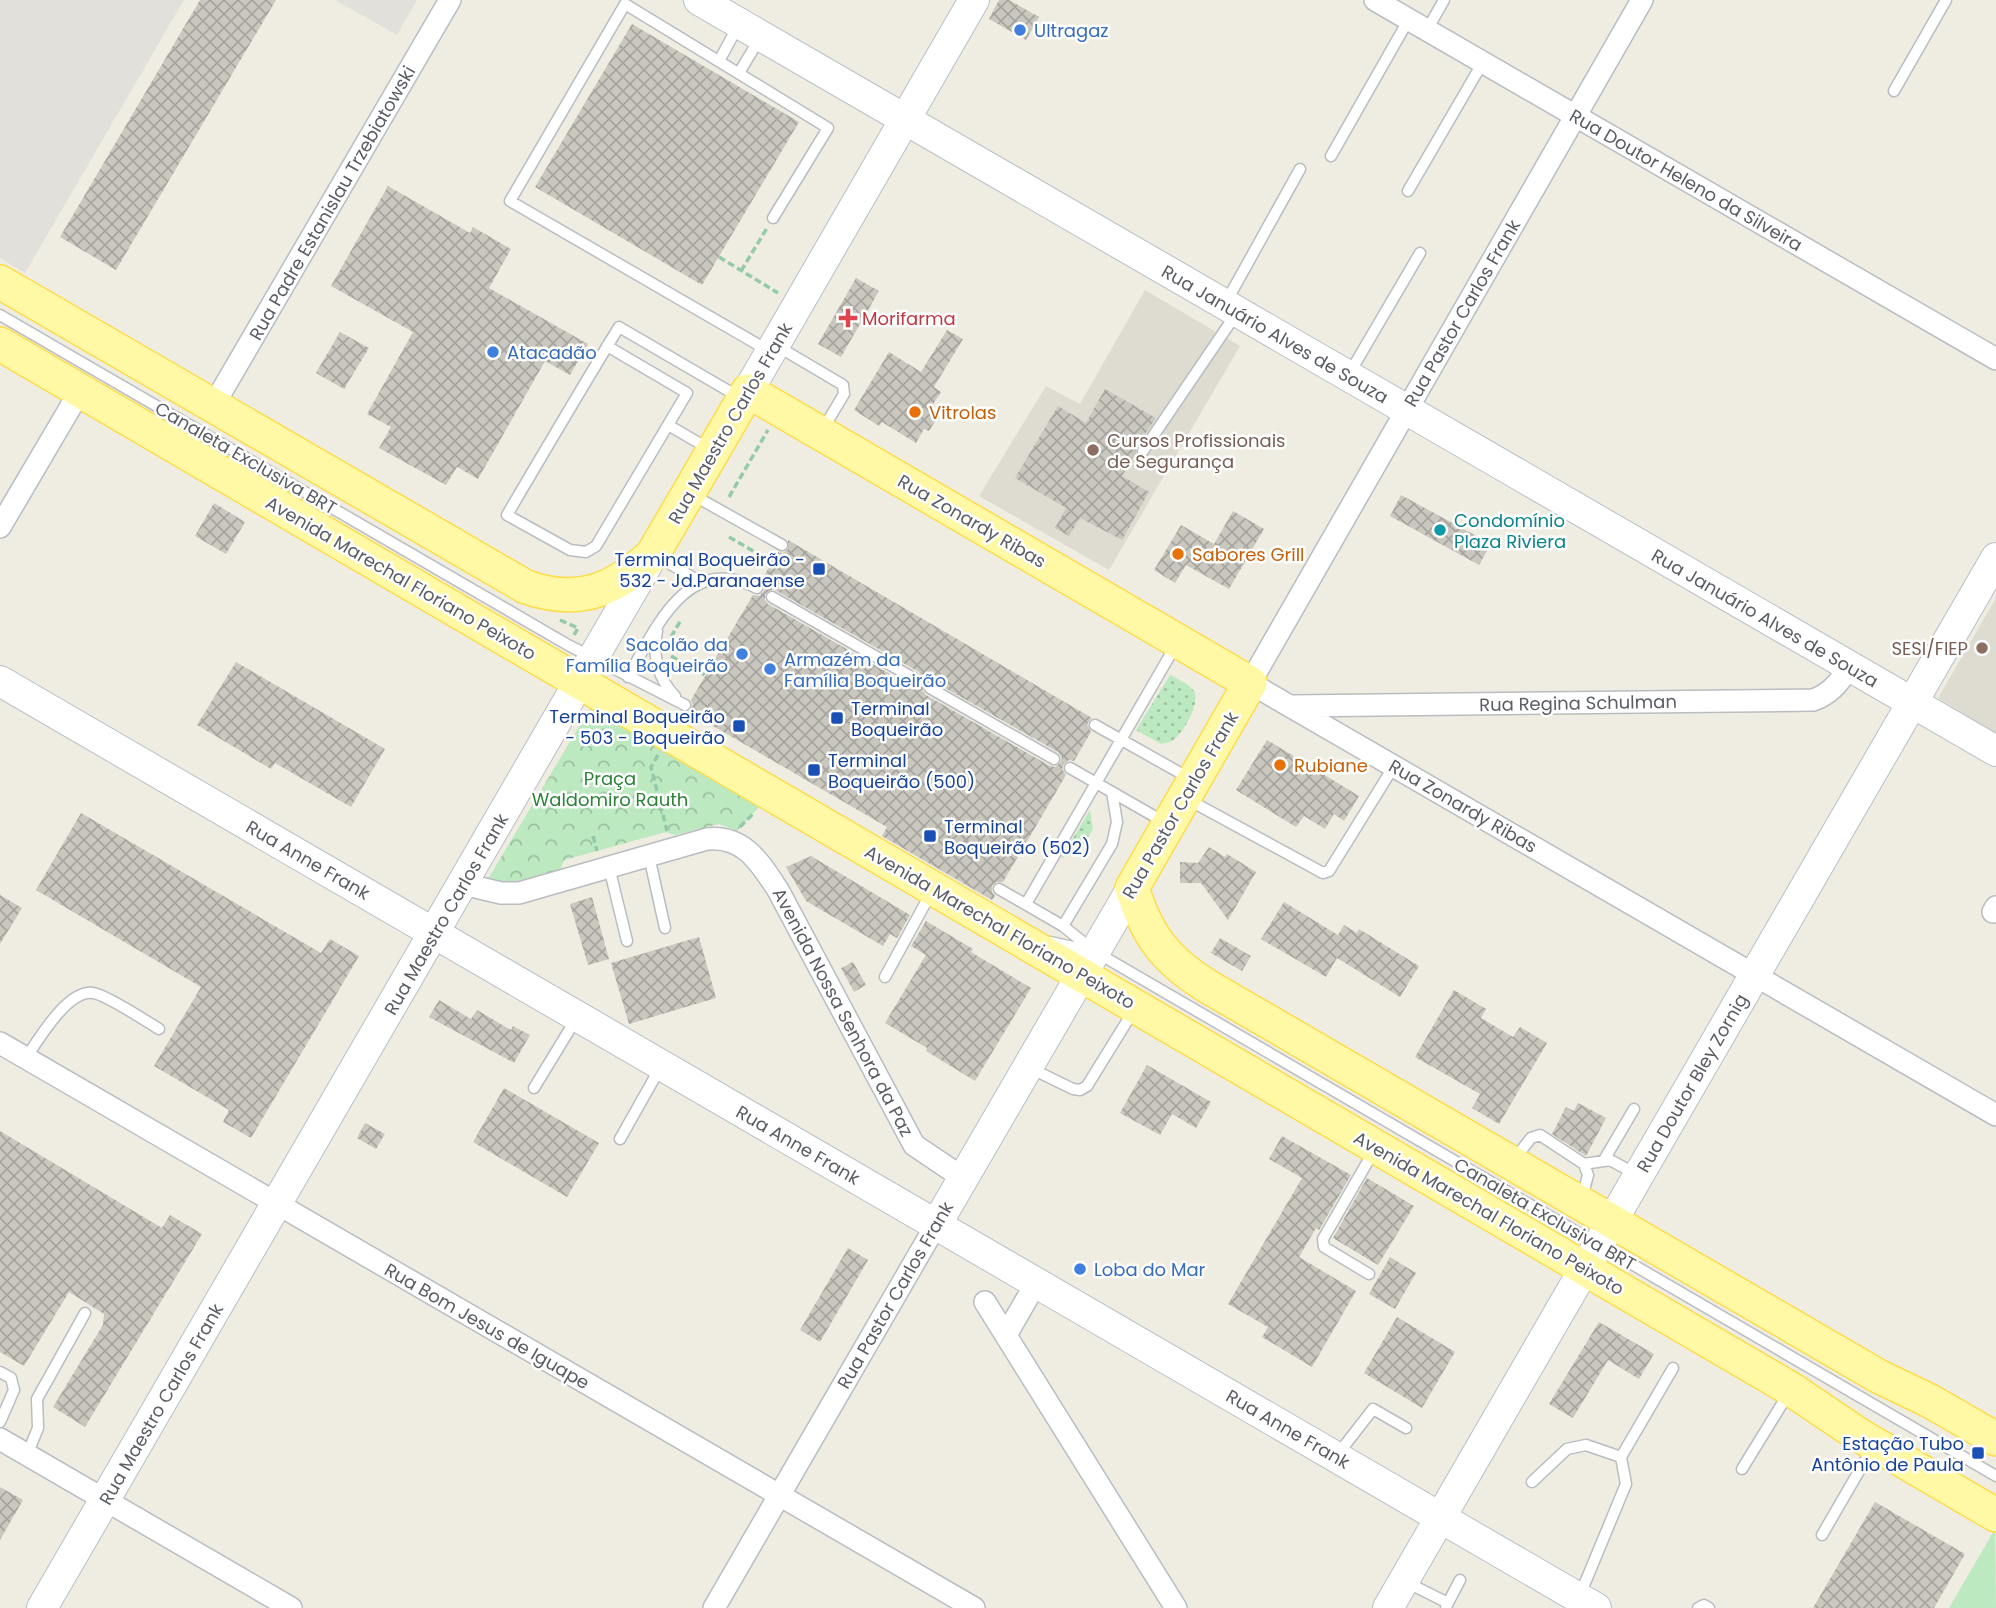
<svg xmlns="http://www.w3.org/2000/svg" width="1996" height="1608" font-family="Poppins,sans-serif">
<defs>
<pattern id="grass-dots" width="8" height="8" patternUnits="userSpaceOnUse" patternTransform="scale(1.75)"><rect width="8" height="8" fill="#bce9c0"/><path d="M2 2h.1M6 6h.1" fill="none" stroke="#9cc0a0" stroke-width="1.8" stroke-linecap="round"/></pattern>
<pattern id="park-crowns" width="20" height="18" patternUnits="userSpaceOnUse" patternTransform="scale(1.75)"><rect width="20" height="18" fill="#bce9c0"/><path d="M2 6a3 3 0 1 1 6 0M12 15a3 3 0 1 1 6 0" fill="none" stroke="#9cc0a0"/></pattern>
<pattern id="building-cross-hatch" width="8" height="8" patternUnits="userSpaceOnUse" patternTransform="scale(1.75)"><rect width="8" height="8" fill="#cac7bf"/><path d="M0 0l8 8M0 8l8-8" fill="none" stroke="#a7a59f"/></pattern>
</defs>
<rect width="100%" height="100%" fill="#efede2"/>
<path fill="#e2e0da" d="M0 0H184L25 273 0 258Z
M335 0H417L397 35Z"/>
<path fill="#dedcd1" d="M1145 290 1240 346 1109 570 979 496 1046 386 1080 404Z
M1996 598V733L1938 698Z"/>
<path fill="url(#grass-dots)" d="M1170 675C1178 679 1189 684 1194 691 1201 703 1183 734 1172 741 1168 743 1165 743 1161 744L1136 730Z
M1090 810 1093 829 1078 853 1061 858Z"/>
<path fill="url(#park-crowns)" d="M590 708 759 807 737 831 719 824 675 835 666 832 564 860 559 872C533 879 513 886 488 879Z"/>
<path fill="#bce9c0" d="M1995 1529 1996 1608H1949Z"/>
<path fill="url(#building-cross-hatch)" fill-rule="evenodd" d="M200 0H276L116 270 60 237Z
M999 0H1009L1039 17 1026 40 989 19Z
M632 24 799 122 702 285 535 187Z
M388 186 470 233 473 227 511 249 489 288 588 344 570 375 545 361 478 479 457 467 446 485 379 448 391 427 367 414 413 332 331 286Z
M856 278 879 291 841 357 818 344Z
M947 330 963 339 934 387 941 392 930 409 939 415 929 431 924 429 916 443 882 422 879 426 854 410 889 352 921 372Z
M340 332 369 348 344 389 316 373Z
M1105 389 1156 418 1136 447V453L1122 476 1149 492 1122 540 1080 518 1069 536 1055 528 1066 508 1015 478 1058 406 1086 423Z
M1401 495 1491 544 1479 565 1390 516Z
M214 503 245 522 226 554 195 536Z
M1233 511 1264 529 1229 589 1186 565 1175 583 1154 570 1181 525 1214 544Z
M788 540 1092 718 1087 724 1091 732 1074 761 1069 760 1064 764 1062 769 1066 775 1003 882H996L992 886V892L995 896 992 900 882 836 887 827 689 712 693 705 691 700 753 595 759 596 764 591 765 586 761 581 778 552 783 553 788 549ZM773 589 919 672 923 678 921 683 916 687 911 686 768 604 765 600V594ZM931 680 1058 752 1062 758 1060 763 1055 767 1050 766 926 695 923 691V685Z
M236 662 385 749 351 807 275 763 271 769 197 725Z
M1267 740 1359 796 1344 821 1334 814 1325 829 1304 816 1296 827 1236 790Z
M81 813 321 953 330 939 359 956 251 1138 223 1122 229 1110 154 1066 201 987 36 890Z
M1209 847 1225 857 1227 854 1256 872 1228 920 1201 883H1180V862L1198 863Z
M811 856 910 915 897 938 890 934 883 946 806 901 786 867Z
M0 895 22 908 0 944Z
M592 897 609 959 588 965 570 904Z
M1284 902 1338 935 1344 925 1357 933 1359 929 1419 966 1400 997 1337 958 1326 977 1261 939Z
M926 921 973 949 971 952 1031 988 975 1081 926 1051 927 1048 885 1023 926 955 911 946Z
M699 937 716 998 629 1024 611 963Z
M1220 938 1251 956 1242 971 1211 953Z
M853 962 866 985 854 992 841 968Z
M1454 990 1486 1009 1481 1018 1513 1037 1520 1027 1547 1043 1499 1124 1472 1108 1480 1094 1415 1057Z
M439 1000 471 1019 477 1010 511 1030 513 1026 530 1035 514 1063 429 1017Z
M1147 1065 1211 1102 1196 1128 1172 1114 1160 1135 1120 1113Z
M504 1088 599 1143 567 1197 473 1142Z
M1578 1103 1606 1118 1586 1156 1552 1134 1566 1107 1574 1111Z
M365 1123 385 1134 376 1149 357 1138Z
M0 1131 162 1228 170 1215 202 1234 85 1427 53 1407 103 1325 104 1314 69 1292 24 1366 0 1352Z
M1282 1136 1351 1175 1319 1230 1316 1228 1299 1257 1356 1291 1312 1367 1262 1337 1268 1327 1228 1304 1302 1178 1269 1159Z
M1367 1178 1414 1206 1378 1265 1333 1238Z
M848 1248 868 1260 820 1342 800 1330Z
M1390 1257 1416 1273 1395 1309 1369 1294Z
M1397 1317 1455 1352 1422 1408 1364 1373Z
M1599 1322 1654 1354 1639 1379 1608 1360 1573 1418 1549 1404Z
M0 1487 23 1500 0 1540Z
M1875 1502 1965 1554 1934 1608H1813Z"/>
<g fill="none" stroke-linecap="round" stroke-linejoin="round">
<g stroke="#babcc2" stroke-width="13">
<path id="lane" d="M1427 30 1444 0
M719 61 738 26
M739 73 761 36
M1894 91 1946 0
M1331 156 1409 19
M1408 191 1483 62
M1225 304 1300 169
M0 315 568 645 685 705
M607 346 687 393 596 546 586 552 570 550 507 515C544 452 581 389 619 327L739 397
M777 346 843 385 844 394 823 429
M769 351 510 201 625 4 828 128 773 218
M1349 374 1420 253
M668 425 711 450
M1143 451 1236 314
M691 494 782 545
M657 556 702 583
M772 597 915 679
M657 631C652 655 658 679 675 696
M628 677C655 630 687 551 757 588
M930 688 1054 759
M1095 725 1191 779
M1070 768 1166 823
M1187 799 1323 873 1329 871 1394 766
M649 856 665 928
M609 867 627 941
M999 889 1063 926 1094 951 1996 1476
M1026 904 1177 643
M1063 926 1112 844 1117 822 1112 792
M1050 942 1092 951
M885 977 932 891
M26 1058C39 1039 67 990 93 993 105 994 146 1021 159 1029
M1030 1068 1073 1089 1080 1090 1087 1086 1134 1010
M534 1088 576 1019
M620 1139 660 1068
M1604 1160 1634 1109
M1513 1161 1531 1138 1540 1135 1584 1164 1588 1175 1582 1198
M1584 1164 1610 1160 1636 1174
M1369 1274 1324 1247 1323 1239 1375 1149
M0 1372 11 1378 14 1390 0 1422
M1338 1454 1373 1409 1406 1428
M27 1455 38 1428 37 1399 85 1313
M1742 1469 1790 1391
M1532 1482 1567 1449 1586 1445 1621 1457
M1822 1535 1873 1447
M1406 1582 1448 1603 1446 1608
M1580 1595 1626 1484 1621 1457 1673 1368
M1448 1603 1460 1580
M1698 1608 1704 1605 1709 1608"/>
</g>
<g stroke="#babcc2" stroke-width="24">
<path id="street" d="M1375 0 1996 359
M1642 0 1250 683 1996 1115
M213 406 450 0
M0 527 80 391
M1293 706 1813 700C1831 694 1839 682 1850 667
M463 884 501 893H519L707 839C744 835 760 863 778 890L914 1145 963 1178
M1993 912 1996 907
M0 1043 974 1608
M985 1302 1176 1608
M1006 1335 1036 1283
M0 1439 291 1608
M714 1608 936 1225"/>
</g>
<g stroke="#bbbec5" stroke-width="32">
<path id="secondary" d="M699 0 1996 751
M748 391 974 0
M0 681 1596 1608
M936 1225 1132 888
M42 1608 651 558
M1388 1608 1996 558"/>
</g>
<g stroke="#fddc4c" stroke-width="36">
<path id="primary" d="M0 282 526 587C578 605 614 591 653 554L748 391 1250 683 1132 888C1147 935 1164 959 1207 986L1878 1376 1930 1401 1996 1439
M0 344 1791 1389 1859 1435 1996 1515"/>
</g>
<path stroke="#94caa9" stroke-width="3.5" stroke-dasharray="7 3.5" stroke-linecap="butt" d="M719 257 778 293
M741 271 767 228
M729 497 768 430
M729 537 772 562
M560 620 578 628 574 635
M671 637 681 620
M671 656 705 675
M675 672 681 662
M658 755 651 767 667 831
M740 827 754 813
M593 836 597 851"/>
<use href="#lane" stroke="#fff" stroke-width="10"/>
<use href="#street" stroke="#fff" stroke-width="21"/>
<use href="#secondary" stroke="#fff" stroke-width="30"/>
<use href="#primary" stroke="#fff9a6" stroke-width="33"/>
</g>
<g fill="#3f7fe0" stroke="#fff" stroke-width="2.5">
<circle cx="1020" cy="30" r="7"/>
<circle cx="493" cy="352" r="7"/>
<circle cx="742" cy="654" r="7"/>
<circle cx="770" cy="669" r="7"/>
<circle cx="1080" cy="1269" r="7"/>
</g>
<path fill="#e0444e" stroke="#fff" stroke-width="2.5" d="M844.5 307.5h7v7h7v7h-7v7h-7v-7h-7v-7h7z"/>
<g fill="#e8710a" stroke="#fff" stroke-width="2.5">
<circle cx="915" cy="412" r="7"/>
<circle cx="1178" cy="554" r="7"/>
<circle cx="1280" cy="765" r="7"/>
</g>
<g fill="#8d6e63" stroke="#fff" stroke-width="2.5">
<circle cx="1093" cy="450" r="7"/>
<circle cx="1982" cy="648" r="7"/>
</g>
<circle fill="#0f9aa8" stroke="#fff" stroke-width="2.5" cx="1440" cy="530" r="7"/>
<g fill="#1a4fb4" stroke="#fff" stroke-width="2.5">
<rect x="812" y="562" width="14" height="14" rx="3.5"/>
<rect x="830" y="711" width="14" height="14" rx="3.5"/>
<rect x="732" y="719" width="14" height="14" rx="3.5"/>
<rect x="807" y="763" width="14" height="14" rx="3.5"/>
<rect x="923" y="829" width="14" height="14" rx="3.5"/>
<rect x="1971" y="1446" width="14" height="14" rx="3.5"/>
</g>
<g text-anchor="middle" dominant-baseline="central" stroke-width="5" stroke-linejoin="round" paint-order="stroke">
<g font-size="18" fill="#366cbe" stroke="#fff" text-anchor="start">
<text x="1034" y="30">Ultragaz</text>
<text x="507" y="352">Atacadão</text>
<text x="728" y="644" text-anchor="end">Sacolão da<tspan x="728" dy="21">Família Boqueirão</tspan></text>
<text x="784" y="659">Armazém da<tspan x="784" dy="21">Família Boqueirão</tspan></text>
<text x="1094" y="1269">Loba do Mar</text>
</g>
<g font-size="18" fill="#5a5e64" stroke="#fff">
<text transform="translate(1686 180) rotate(30)">Rua Doutor Heleno da Silveira</text>
<text transform="translate(332 203) rotate(-60)">Rua Padre Estanislau Trzebiatowski</text>
<text transform="translate(1462 313) rotate(-60)">Rua Pastor Carlos Frank</text>
<text transform="translate(1275 334) rotate(30)">Rua Januário Alves de Souza</text>
<text transform="translate(730 423) rotate(-60)">Rua Maestro Carlos Frank</text>
<text transform="translate(246 458) rotate(30)">Canaleta Exclusiva BRT</text>
<text transform="translate(972 521) rotate(30)">Rua Zonardy Ribas</text>
<text transform="translate(401 578) rotate(30)">Avenida Marechal Floriano Peixoto</text>
<text transform="translate(1765 618) rotate(30)">Rua Januário Alves de Souza</text>
<text transform="translate(1578 703) rotate(-1)">Rua Regina Schulman</text>
<text transform="translate(1180 805) rotate(-60)">Rua Pastor Carlos Frank</text>
<text transform="translate(1463 806) rotate(30)">Rua Zonardy Ribas</text>
<text transform="translate(308 860) rotate(30)">Rua Anne Frank</text>
<text transform="translate(446 914) rotate(-60)">Rua Maestro Carlos Frank</text>
<text transform="translate(1000 927) rotate(30)">Avenida Marechal Floriano Peixoto</text>
<text transform="translate(843 1012) rotate(62)">Avenida Nossa Senhora da Paz</text>
<text transform="translate(1692 1083) rotate(-60)">Rua Doutor Bley Zornig</text>
<text transform="translate(798 1145) rotate(30)">Rua Anne Frank</text>
<text transform="translate(1489 1213) rotate(30)">Avenida Marechal Floriano Peixoto</text>
<text transform="translate(1545 1214) rotate(30)">Canaleta Exclusiva BRT</text>
<text transform="translate(895 1295) rotate(-60)">Rua Pastor Carlos Frank</text>
<text transform="translate(487 1326) rotate(30)">Rua Bom Jesus de Iguape</text>
<text transform="translate(161 1404) rotate(-60)">Rua Maestro Carlos Frank</text>
<text transform="translate(1288 1429) rotate(30)">Rua Anne Frank</text>
</g>
<g font-size="18" fill="#be3a42" stroke="#fff" text-anchor="start">
<text x="862" y="318">Morifarma</text>
</g>
<g font-size="18" fill="#c56008" stroke="#fff" text-anchor="start">
<text x="929" y="412">Vitrolas</text>
<text x="1192" y="554">Sabores Grill</text>
<text x="1294" y="765">Rubiane</text>
</g>
<g font-size="18" fill="#785e54" stroke="#fff" text-anchor="start">
<text x="1107" y="440">Cursos Profissionais<tspan x="1107" dy="21">de Segurança</tspan></text>
<text x="1968" y="648" text-anchor="end">SESI/FIEP</text>
</g>
<g font-size="18" fill="#0d838f" stroke="#fff" text-anchor="start">
<text x="1454" y="520">Condomínio<tspan x="1454" dy="21">Plaza Riviera</tspan></text>
</g>
<g font-size="18" fill="#164399" stroke="#fff" text-anchor="end">
<text x="805" y="559">Terminal Boqueirão -<tspan x="805" dy="21">532 - Jd.Paranaense</tspan></text>
<text x="851" y="708" text-anchor="start">Terminal<tspan x="851" dy="21">Boqueirão</tspan></text>
<text x="725" y="716">Terminal Boqueirão<tspan x="725" dy="21">- 503 - Boqueirão</tspan></text>
<text x="828" y="760" text-anchor="start">Terminal<tspan x="828" dy="21">Boqueirão (500)</tspan></text>
<text x="944" y="826" text-anchor="start">Terminal<tspan x="944" dy="21">Boqueirão (502)</tspan></text>
<text x="1964" y="1443">Estação Tubo<tspan x="1964" dy="21">Antônio de Paula</tspan></text>
</g>
<g font-size="18" fill="#2c8238" stroke="#fff">
<text x="610" y="778">Praça<tspan x="610" dy="21">Waldomiro Rauth</tspan></text>
</g>
</g>
</svg>
